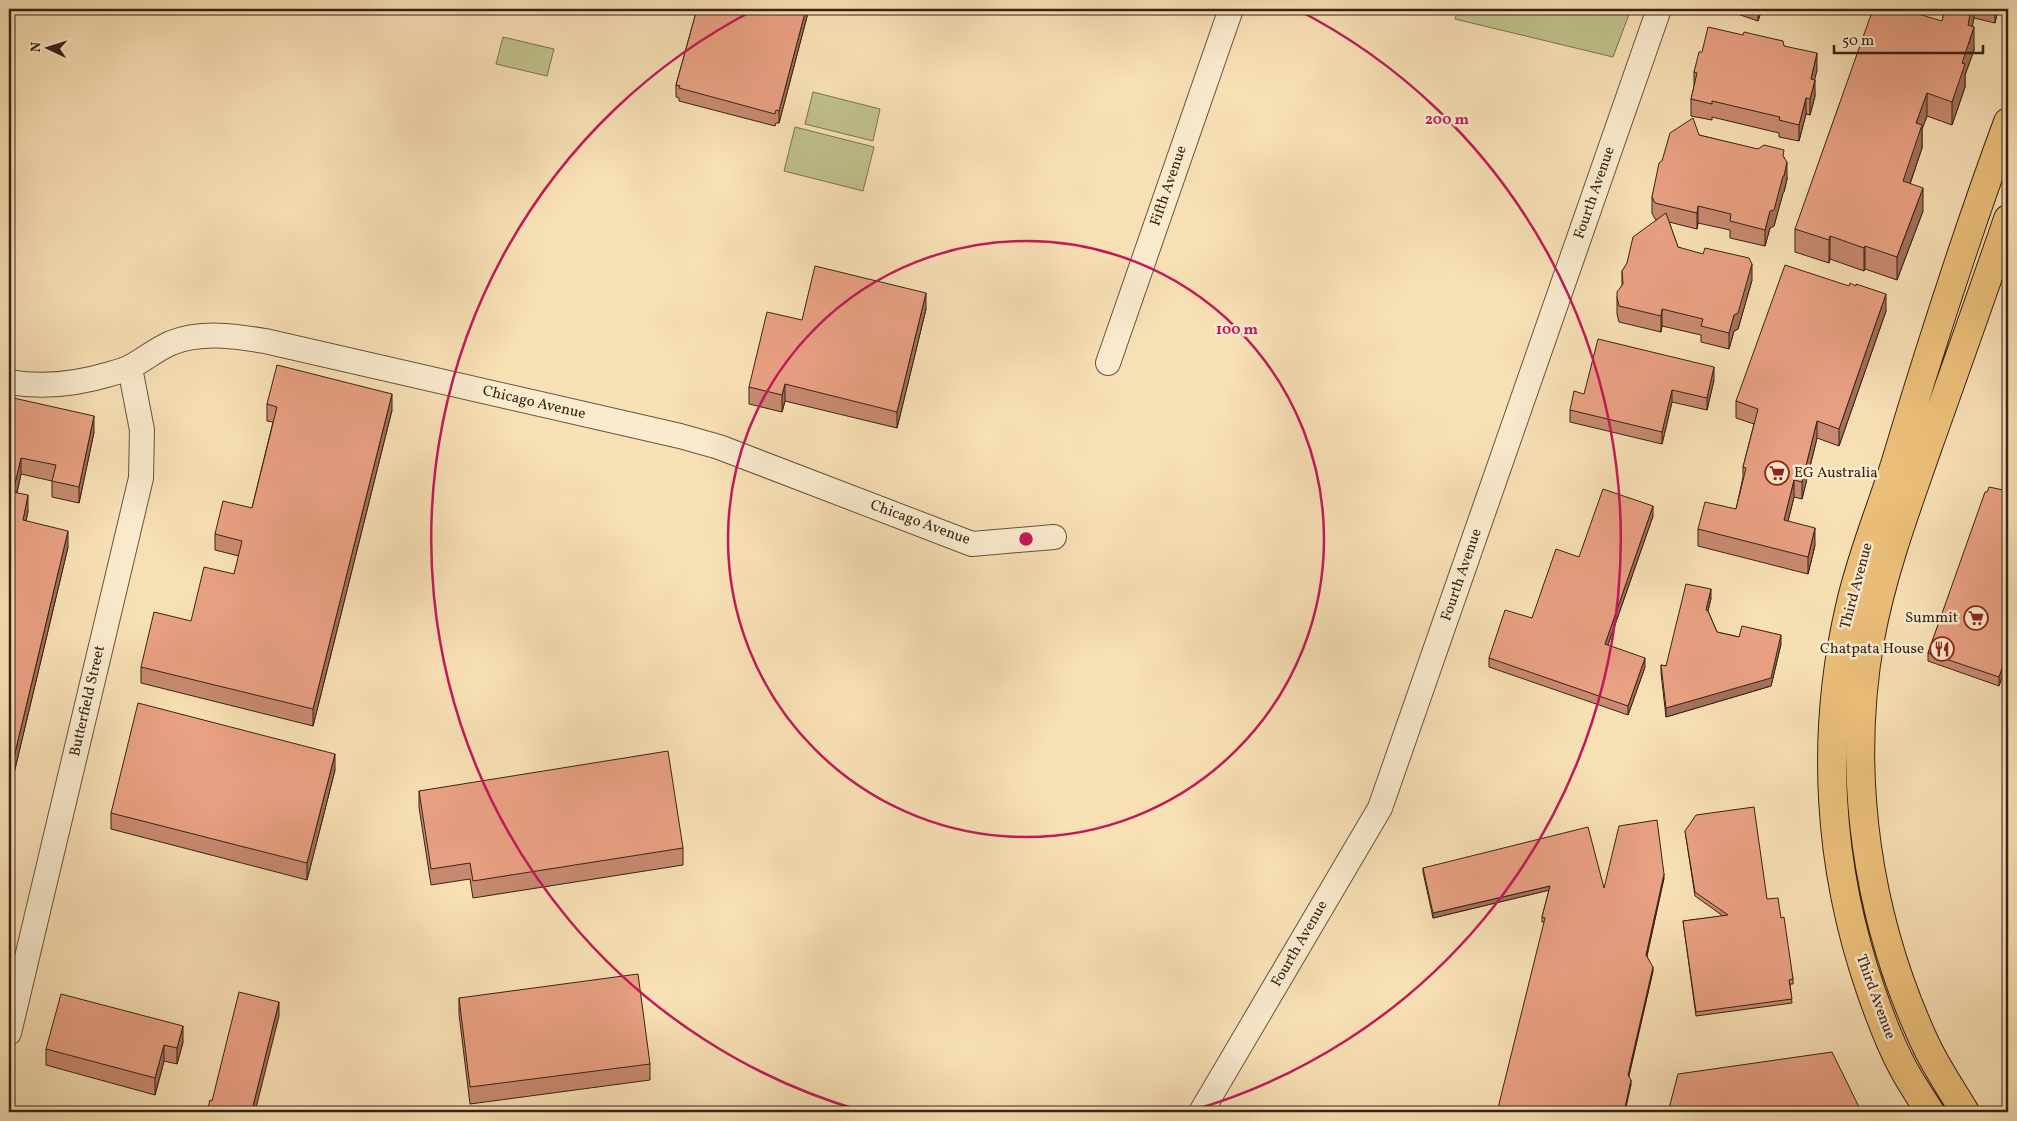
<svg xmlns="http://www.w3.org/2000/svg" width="2017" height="1121" font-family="Vollkorn,serif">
<rect width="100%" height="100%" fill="#f8e0b5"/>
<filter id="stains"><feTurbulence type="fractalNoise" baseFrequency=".004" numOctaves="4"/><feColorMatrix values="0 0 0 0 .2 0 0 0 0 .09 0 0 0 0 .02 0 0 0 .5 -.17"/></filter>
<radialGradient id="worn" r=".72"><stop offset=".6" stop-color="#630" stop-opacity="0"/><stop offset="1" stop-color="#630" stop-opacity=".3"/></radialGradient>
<path fill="#c0c18b" stroke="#7c7250" d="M1458 9H1631L1613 57 1455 19Z
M503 37 554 49 547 76 496 64Z
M813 92 880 109 873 141 805 124Z
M795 127 874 147 863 191 784 171Z"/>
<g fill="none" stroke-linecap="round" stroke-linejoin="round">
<g stroke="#69523d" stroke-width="26">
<path id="minor" d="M1108 363 1231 9
M9 382C43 388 77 384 110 374 117 372 125 370 132 366 145 359 157 349 171 343 201 331 235 336 265 341L680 436 719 447 972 544 1054 537
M9 1033 141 478 142 430 130 368
M1201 1112 1380 808 1659 9"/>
</g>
<g stroke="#392215" stroke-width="30">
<path id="primary" d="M1930 1112C1921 1098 1911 1083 1903 1068 1890 1044 1880 1017 1871 991 1828 867 1820 735 1850 607 1861 556 1882 508 1897 458 1931 345 1967 233 2008 122
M1965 1112C1952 1090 1936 1067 1925 1043 1867 918 1846 775 1870 639 1882 573 1906 509 1928 446 1955 370 1982 295 2008 219"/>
</g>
<use href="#minor" stroke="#faebcf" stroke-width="24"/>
<use href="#primary" stroke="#ecc07a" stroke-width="28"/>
</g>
<path fill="#c88a71" stroke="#392215" d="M697 9H809L779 123H776L775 126 679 101V98L676 97V85Z
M1723 9H1762L1758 21Z
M1939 9H1998L1995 23 1974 18 1972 26 1974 50 1965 75V87L1952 125 1927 116 1922 129V148L1910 184 1923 211 1897 280 1865 269 1864 271 1830 259 1829 263 1795 252V229L1942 21 1945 10Z
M1784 46 1817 70 1814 80 1815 96 1810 115 1806 114 1799 141 1779 137V133L1712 117V120L1691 116V99L1694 87V72L1702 52Z
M1699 135 1784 157 1787 179 1784 192 1783 193 1774 226 1770 228 1765 246 1730 238V230L1698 223 1697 229 1669 222 1678 247 1752 280 1738 329 1734 331 1729 349 1701 342V335L1662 326 1661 332 1619 322 1617 314V297L1622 285V271L1657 220 1655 219 1652 213V197L1662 161Z
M926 309 897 428 785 401 782 412 749 404V387L802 320Z
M1886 311 1839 446 1817 438 1802 499 1794 497 1788 521 1815 545 1808 574 1698 546V529L1736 509 1743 477V467L1754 424 1736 418V401Z
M1714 380 1707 410 1672 402 1662 444 1570 422V410L1584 394Z
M9 397 94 432 79 503 52 497V481L21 474 17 493 28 511 26 521 68 547 9 794Z
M267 404 392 410 313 726 141 683V667L191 621 234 574 239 556 215 550V534L252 508 273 422 267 421Z
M2008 491V660L1999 686 1928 661V653L1987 492Z
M1653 516 1608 645 1645 667 1628 715 1489 667V658L1532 618 1579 557Z
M1711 598 1708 611 1717 632 1739 637 1781 644 1771 686 1666 717 1661 673V665L1666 666Z
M335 770 307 880 111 829V813Z
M419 791 683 848V865L473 898 470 879 431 885 419 807Z
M1685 831 1767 899 1781 918 1793 979V984H1790L1792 1003 1696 1016 1683 921 1723 916 1695 896Z
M1423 868 1604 888 1664 878 1647 956 1653 971 1629 1076 1631 1085 1544 922H1542V917L1549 890 1433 918 1423 872Z
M459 998 650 1064V1080L470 1104 459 1014Z
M183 1042 177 1064 164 1061 155 1095 46 1065V1049Z
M1859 1107V1111L1852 1112H1668Z"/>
<path fill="#a3715c" stroke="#392215" d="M806 9H809L779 123V111Z
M1758 9H1762L1758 21Z
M1971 9H1974V18L1969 43 1974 27V50L1965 75V87L1952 125V102Z
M1995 9H1998L1995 23Z
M1817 53V70L1811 95V79Z
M1815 80V96L1810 115V99Z
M1927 93V116L1922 129V148L1903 204V181L1916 123Z
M1806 98V114L1799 141V125Z
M1787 162V179L1784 192 1783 193 1774 226 1770 228 1765 246V230L1770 211Z
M1923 188V211L1897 280V257Z
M1698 206V223L1697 229V213Z
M1830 236V259L1829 263V240Z
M1865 246V269L1864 271V248Z
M1752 264V280L1738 329 1734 331 1729 349V333L1734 315Z
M926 293V309L897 428V412Z
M1886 294V311L1839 446V429Z
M1662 309V326L1661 332V316Z
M1714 367V380L1707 410V398Z
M785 384V401L782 412V395Z
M1672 390V402L1662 444V432Z
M392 394V410L313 726V709Z
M94 416V432L79 503V487Z
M1817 421V438L1802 499V482Z
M21 458V474L13 508V492Z
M1794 480V497L1784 537V520Z
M28 495V511L23 536V520Z
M1653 506V516L1605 653V644Z
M1815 528V545L1808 574V557Z
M68 531V547L9 794V778Z
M1711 589V598L1706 619V610Z
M1781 635V644L1771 686 1666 717V708Z
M2008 651V660L1999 686V677Z
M1645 658V667L1628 715V706Z
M335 754V770L307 880V863Z
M1664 874V878L1646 960V955Z
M1550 886V890L1433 918V913Z
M1653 967V971L1628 1079V1075Z
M279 1002V1016L255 1112 252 1110Z
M183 1026V1042L177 1064V1048Z
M164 1045V1061L155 1095V1078Z
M1631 1080V1085L1625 1112H1624Z"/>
<path fill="#e9a183" stroke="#392215" d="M697 9H806L779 111 776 110 775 114 679 88 680 86 676 85Z
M1873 9H1901L1942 21 1945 9H1971L1968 25 1974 27 1962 63 1965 64 1952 102 1927 93 1916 123 1922 125 1903 181 1923 188 1897 257 1865 246 1864 248 1830 236 1829 240 1795 229Z
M1708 27 1743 35 1744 32 1761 36 1783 41 1784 46 1817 53 1811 79 1815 80 1810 99 1806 98 1799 125 1779 120 1780 117 1712 101V104L1691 99 1697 73 1694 72 1699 52H1702Z
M1693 118 1699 135 1758 149 1764 145 1784 150 1783 156 1787 162 1784 176H1783L1774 210 1770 211 1765 230 1730 221 1731 214 1698 206 1697 213 1655 203 1652 197 1659 163 1662 161 1670 133Z
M1666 213 1678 247 1703 254 1705 248 1749 258 1752 264 1738 313 1734 315 1729 333 1701 326 1703 319 1662 309 1661 316 1619 306 1617 297V292L1623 284 1622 271 1627 263 1633 237Z
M1785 265 1849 286 1850 283 1856 286V284L1886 294 1839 429 1817 421 1802 482 1794 480 1784 520 1815 528 1808 557 1698 529 1705 502 1736 509 1746 468 1743 467 1758 409 1736 401Z
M815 266 926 293 897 412 785 384 782 395 749 387 767 312 802 320Z
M1598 339 1714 367 1707 398 1672 390 1662 432 1570 410 1574 391 1584 394Z
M277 365 392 394 313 709 141 667 154 612 191 621 204 567 234 574 242 541 215 534 223 501 252 508 277 407 267 404Z
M9 397 94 416 79 487 52 481 56 465 21 458 13 492 28 495 23 520 68 531 9 778Z
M1989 487 2008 491V651L1999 677 1928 653 1985 492H1987Z
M1603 489 1653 506 1605 644 1645 658 1628 706 1489 658 1505 610 1532 618 1556 549 1579 557Z
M1686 584 1711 589 1706 610 1708 611 1717 632 1739 637 1742 626 1781 635 1771 678 1666 708 1661 665 1666 666Z
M138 703 335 754 307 863 111 813Z
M668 751 683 848 473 881 470 863 431 869 419 791Z
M1754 807 1767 899 1778 898 1781 918 1784 917 1793 979 1789 980 1792 999 1696 1012 1683 921 1728 915 1695 892 1685 831 1696 815Z
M1657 820 1664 874 1646 955 1653 967 1628 1075 1631 1080 1624 1112H1497L1545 918 1542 917 1550 886 1433 913 1423 868 1588 827 1604 888 1619 826Z
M638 974 650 1064 470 1087 459 998Z
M239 992 279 1002 252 1110 262 1112H207L210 1100 212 1101Z
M61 994 183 1026 177 1048 164 1045 155 1078 46 1049Z
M1832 1052 1859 1107 1824 1112H1668L1678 1074Z"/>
<g fill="none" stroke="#c2185b" stroke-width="2.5">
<circle cx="1026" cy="539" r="298"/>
<path d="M862 1111A595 595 0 0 1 756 9M1296 9A595 595 0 0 1 1190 1111"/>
</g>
<defs>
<g id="supermarket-ring" transform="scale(1.25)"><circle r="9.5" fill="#faebcf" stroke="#8f2418" stroke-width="1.5"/><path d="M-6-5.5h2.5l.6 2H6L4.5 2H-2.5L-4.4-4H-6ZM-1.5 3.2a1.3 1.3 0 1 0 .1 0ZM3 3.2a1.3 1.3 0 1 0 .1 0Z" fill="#8f2418"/></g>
<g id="restaurant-ring" transform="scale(1.25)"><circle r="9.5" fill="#faebcf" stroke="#8f2418" stroke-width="1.5"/><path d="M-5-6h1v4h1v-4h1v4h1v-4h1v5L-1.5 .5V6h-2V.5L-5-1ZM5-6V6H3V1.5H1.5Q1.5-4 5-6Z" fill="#8f2418"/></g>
</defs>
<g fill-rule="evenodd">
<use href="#supermarket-ring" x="1777" y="473"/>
<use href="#supermarket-ring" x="1976" y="618"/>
<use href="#restaurant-ring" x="1942" y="649"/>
</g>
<g text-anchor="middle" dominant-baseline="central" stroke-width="5" stroke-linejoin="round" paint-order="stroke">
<g font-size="15" fill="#392215" stroke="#faebcf">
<text transform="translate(1169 186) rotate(-71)">Fifth Avenue</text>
<text transform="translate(1595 193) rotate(-71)">Fourth Avenue</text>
<text transform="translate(534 403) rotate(13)">Chicago Avenue</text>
<text transform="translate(920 523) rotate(20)">Chicago Avenue</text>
<text transform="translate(1462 575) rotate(-71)">Fourth Avenue</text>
<text transform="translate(1857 586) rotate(-75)">Third Avenue</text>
<text transform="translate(88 701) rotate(-77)">Butterfield Street</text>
<text transform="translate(1300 944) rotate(-60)">Fourth Avenue</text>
<text transform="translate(1875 997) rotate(70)">Third Avenue</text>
</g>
<g font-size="15" fill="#392215" stroke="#faebcf" text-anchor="end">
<text x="1794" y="473" text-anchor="start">EG Australia</text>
<text x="1958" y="618">Summit</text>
<text x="1924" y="649">Chatpata House</text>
</g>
</g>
<circle cx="1026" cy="539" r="8" fill="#c2185b" stroke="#faebcf" stroke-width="2.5"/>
<g font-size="15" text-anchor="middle" font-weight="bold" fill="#c2185b" stroke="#faebcf" stroke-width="5" stroke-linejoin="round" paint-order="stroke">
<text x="1447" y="124">200 m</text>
<text x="1237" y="334">100 m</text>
</g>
<rect width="2017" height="1121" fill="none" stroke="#f8e0b5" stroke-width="30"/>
<rect x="10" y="10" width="1997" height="1101" fill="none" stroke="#392215" stroke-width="2.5"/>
<rect x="15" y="15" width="1987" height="1091" fill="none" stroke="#392215"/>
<g transform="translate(48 48) rotate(274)" stroke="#faebcf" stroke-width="4" paint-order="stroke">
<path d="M0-4L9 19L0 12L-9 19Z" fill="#392215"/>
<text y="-8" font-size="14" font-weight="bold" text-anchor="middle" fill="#392215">N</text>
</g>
<path d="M1834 45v8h149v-8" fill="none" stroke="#392215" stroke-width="2.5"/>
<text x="1842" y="45" font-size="15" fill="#392215" stroke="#faebcf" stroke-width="4" paint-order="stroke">50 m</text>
<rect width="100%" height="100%" filter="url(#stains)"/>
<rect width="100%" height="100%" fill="url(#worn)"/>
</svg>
